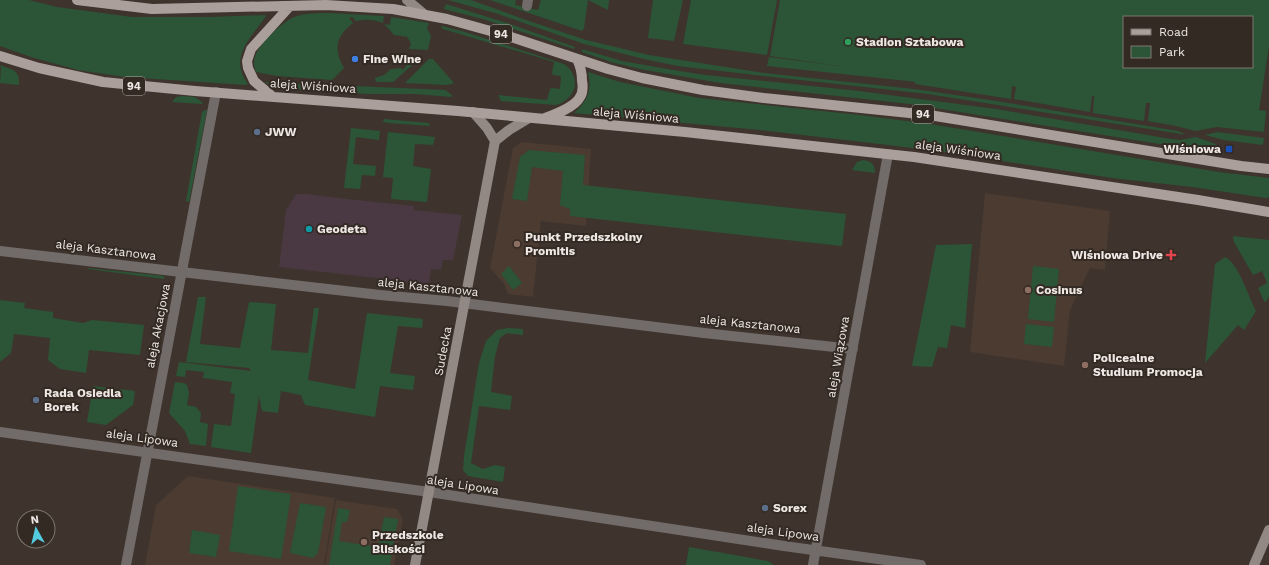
<svg xmlns="http://www.w3.org/2000/svg" width="1269" height="565" font-family="'Work Sans',sans-serif">
<rect width="100%" height="100%" fill="#3e342d"/>
<path fill="#4a3842" d="M296 194H307L338 198 414 206V210L462 215 453 260H443L441 270 431 269 429 284 279 267 286 210Z"/>
<path fill="#4b3b31" d="M522 142 591 149 586 226 541 221 533 297 508 294 504 284 490 268 513 148Z
M985 193 1110 211 1105 270 1090 268 1070 310 1064 366 970 352Z
M188 476 335 498 324 565H145L156 505Z
M336 500 397 509 403 519 394 565H325Z"/>
<path fill="#2b5536" fill-rule="evenodd" d="M0 0H29L57 7 132 17H211L265 15 266 16C251 38 228 57 248 84L246 85 125 77 78 70 31 57 0 46Z
M448 0H471L529 21 586 40 649 55 764 73 914 89 990 100 1178 131 1185 134H1181L928 94 755 75 678 66 648 60 584 44 498 14Z
M490 0H516L515 5 538 10 541 0H609L608 10 588 0 584 28 582 31Z
M653 0H683L674 41 648 38Z
M691 0H777L767 55 683 44Z
M780 0H1269V46L1259 110 1266 111 1264 132 1217 127 1195 131 1176 126 1148 121 1150 103H1146L1144 121 1093 113 1094 96H1092L1090 112 1014 99 1016 87 1012 86 1011 99 915 84V82L908 81 767 66 769 57 839 66 770 56ZM1124 17H1252V67H1124Z
M446 4 507 23 575 47 574 49 486 20 444 9Z
M329 13 384 16 383 23C373 19 366 19 356 21L352 17 349 18 353 23C336 36 333 49 344 68L332 80 277 76 256 72C254 67 253 62 255 57 259 43 284 20 297 16 307 13 318 13 329 13Z
M391 17 429 23 427 28 431 36 428 50 409 49V47L411 46 410 41 406 36 404 37 402 36 394 35 389 29 384 24 390 25Z
M442 26 465 32 493 41 564 64C582 77 577 98 556 105L501 101 498 95 547 100 550 89 552 88 560 89 561 76 553 75 552 73 554 62 443 29 441 28Z
M582 49 622 61 679 71 706 75 859 91 996 109 1171 139 1180 140 1196 137 1216 144 1217 149 1197 150 910 104 720 83 640 69 611 62 582 52Z
M418 57 419 59 393 82H376L375 78 384 75 391 69 401 68 403 70 410 61 408 59 409 58Z
M429 59H433L454 83 447 85 405 83Z
M0 65C12 70 20 69 19 85L0 83 1 68Z
M588 72 620 82 699 98 860 115 930 124 1219 172 1269 178V197L1266 198 1192 187 1112 178 938 151 871 143 760 130 574 113C588 100 592 91 588 72Z
M264 82 445 90 452 95V97L415 94H367L279 88Z
M182 96 195 97 203 103 202 104 172 102 176 97Z
M205 110H207L189 202 186 201 202 112Z
M384 119 429 123 430 126 389 123 383 122Z
M351 128 380 131 379 140 356 137 353 164 376 166 375 176 362 175 360 189 344 188Z
M388 132 435 137 433 145 415 144 413 166 431 169 427 202 391 199 393 178 383 177Z
M1217 132 1264 138 1263 145 1224 140 1205 135Z
M529 150 585 155 583 185 846 214 842 246 570 216V209L560 205 563 171 532 167 527 201 512 199 520 157Z
M863 160C871 161 875 164 875 173L852 170 857 162Z
M1233 236 1269 240V296L1266 302 1264 301 1258 288 1267 283 1262 271 1253 275 1234 242Z
M972 244 965 328 951 325 947 348 938 347 932 367 912 366 936 245Z
M1225 257C1238 262 1249 298 1256 311L1244 330 1238 325 1205 363 1215 264Z
M509 266 522 283 513 290 501 274Z
M1033 266 1059 269 1054 322 1028 319Z
M88 268 164 276V279L88 269Z
M198 297H206L200 344 240 348 249 302 276 304 271 350 308 353 314 308H319L308 380 355 389 367 313 423 319 422 328 398 326 390 373 415 376 413 390 380 386 375 417 305 405 301 395 281 391 278 413 262 411 259 396 251 453 211 447 214 424 231 426 235 394 230 393 232 382 203 378 204 372 186 370 185 377 176 376 179 362 251 371 249 368 186 362Z
M0 300 25 303 24 308 53 312V318L83 323 92 320 144 325 140 355 89 350 86 373 60 369 48 360 50 338 14 334 11 353 0 362Z
M1026 324 1054 327 1052 347 1024 344Z
M508 328 523 329V335L507 333 500 338 495 356 491 392 512 396 510 410 479 406 471 463 483 469 495 465 505 467 503 482 468 476 463 470 464 456 479 363 486 341 497 330Z
M175 382 183 383 187 385 189 393 187 405 196 407 201 413 200 422 208 424 206 446 190 444 185 431 169 413Z
M93 386 135 391 133 405 106 425 87 422Z
M238 486 291 494 281 559 229 551Z
M300 503 326 507 318 553 313 558 290 553Z
M338 508 350 510 347 522H342L339 541 378 547 384 517 398 519 390 565H329Z
M192 530 220 535 216 557 189 553Z
M689 547 768 561 774 565H686Z"/>
<g fill="none" stroke-linecap="round" stroke-linejoin="round">
<path stroke="#716b69" stroke-width="10" d="M527 6 528 0
M0 251 380 295 447 301 704 333 853 349
M0 432 429 492 784 546 921 565
M126 565 216 92
M813 565 888 154"/>
<path stroke="#928985" stroke-width="10" d="M407 0 424 14
M473 112 487 128 495 141
M415 565 495 141 509 130 529 118
M1254 565 1269 530"/>
<path stroke="#ab9f9b" stroke-width="10" d="M77 0 152 9 326 5 393 9 447 19 505 35 608 69 642 78 703 90 764 98 929 115 1241 166 1269 169
M0 56 39 68 103 82 195 91 458 111 685 132 914 157 1198 200 1269 212
M272 96 254 81 248 68 247 61 251 49 290 6
M545 118C556 114 575 107 580 97 583 93 583 85 582 81 582 73 581 67 577 59"/>
</g>
<circle fill="#2e9e5b" stroke="#342a24" stroke-width="1.5" cx="848" cy="42" r="4"/>
<circle fill="#3f7fe0" stroke="#342a24" stroke-width="1.5" cx="355" cy="59" r="4"/>
<g fill="#5c6f8a" stroke="#342a24" stroke-width="1.5">
<circle cx="257" cy="132" r="4"/>
<circle cx="36" cy="400" r="4"/>
<circle cx="765" cy="508" r="4"/>
</g>
<rect fill="#1a4fb4" stroke="#342a24" stroke-width="1.5" x="1225" y="145" width="8" height="8" rx="2"/>
<circle fill="#0f9aa8" stroke="#342a24" stroke-width="1.5" cx="309" cy="229" r="4"/>
<g fill="#8d6e63" stroke="#342a24" stroke-width="1.5">
<circle cx="517" cy="244" r="4"/>
<circle cx="1028" cy="290" r="4"/>
<circle cx="1085" cy="365" r="4"/>
<circle cx="364" cy="542" r="4"/>
</g>
<path fill="#e0444e" stroke="#342a24" stroke-width="1.5" d="M1169 249h4v4h4v4h-4v4h-4v-4h-4v-4h4z"/>
<g text-anchor="middle" dominant-baseline="central" stroke-width="4" stroke-linejoin="round" paint-order="stroke">
<g fill="#342a24" stroke="#b6aeaa" stroke-width="1">
<rect x="490" y="25" width="22" height="18" rx="3"/>
<rect x="123" y="77" width="22" height="18" rx="3"/>
<rect x="912" y="105" width="22" height="18" rx="3"/>
</g>
<g font-size="11" font-weight="bold" fill="#eee7e3">
<text x="501" y="34">94</text>
<text x="134" y="86">94</text>
<text x="923" y="114">94</text>
</g>
<g font-size="12" font-weight="bold" fill="#eee7e3" stroke="#342a24" text-anchor="start">
<text x="856" y="42">Stadion Sztabowa</text>
<text x="363" y="59">Fine Wine</text>
<text x="265" y="132">JWW</text>
<text x="1221" y="149" text-anchor="end">Wiśniowa</text>
<text x="317" y="229">Geodeta</text>
<text x="525" y="237">Punkt Przedszkolny<tspan x="525" dy="14">Promitis</tspan></text>
<text x="1163" y="255" text-anchor="end">Wiśniowa Drive</text>
<text x="1036" y="290">Cosinus</text>
<text x="1093" y="358">Policealne<tspan x="1093" dy="14">Studium Promocja</tspan></text>
<text x="44" y="393">Rada Osiedla<tspan x="44" dy="14">Borek</tspan></text>
<text x="773" y="508">Sorex</text>
<text x="372" y="535">Przedszkole<tspan x="372" dy="14">Bliskości</tspan></text>
</g>
<g font-size="12" fill="#eee7e3" stroke="#342a24">
<text transform="translate(313 86) rotate(4)">aleja Wiśniowa</text>
<text transform="translate(636 115) rotate(5)">aleja Wiśniowa</text>
<text transform="translate(958 150) rotate(8)">aleja Wiśniowa</text>
<text transform="translate(106 250) rotate(7)">aleja Kasztanowa</text>
<text transform="translate(428 287) rotate(6)">aleja Kasztanowa</text>
<text transform="translate(750 324) rotate(6)">aleja Kasztanowa</text>
<text transform="translate(158 326) rotate(-79)">aleja Akacjowa</text>
<text transform="translate(443 351) rotate(-79)">Sudecka</text>
<text transform="translate(838 357) rotate(-80)">aleja Wiązowa</text>
<text transform="translate(142 438) rotate(8)">aleja Lipowa</text>
<text transform="translate(463 485) rotate(9)">aleja Lipowa</text>
<text transform="translate(783 532) rotate(8)">aleja Lipowa</text>
</g>
</g>
<rect x="1123" y="16" width="130" height="52" fill="#342a24" stroke="#7e7670"/>
<rect x="1131" y="29" width="20" height="6" fill="#ab9f9b" stroke="#7e7670"/>
<text x="1159" y="36" font-size="12" fill="#eee7e3">Road</text>
<rect x="1131" y="46" width="20" height="12" fill="#2b5536" stroke="#7e7670"/>
<text x="1159" y="56" font-size="12" fill="#eee7e3">Park</text>
<g transform="translate(36 529) rotate(352)"><circle r="19" fill="#342a24" stroke="#7e7670"/>
<path d="M0-3L7 15L0 10L-7 15Z" fill="#54cade"/>
<text y="-6" font-size="11" font-weight="bold" text-anchor="middle" fill="#eee7e3">N</text>
</g>
</svg>
